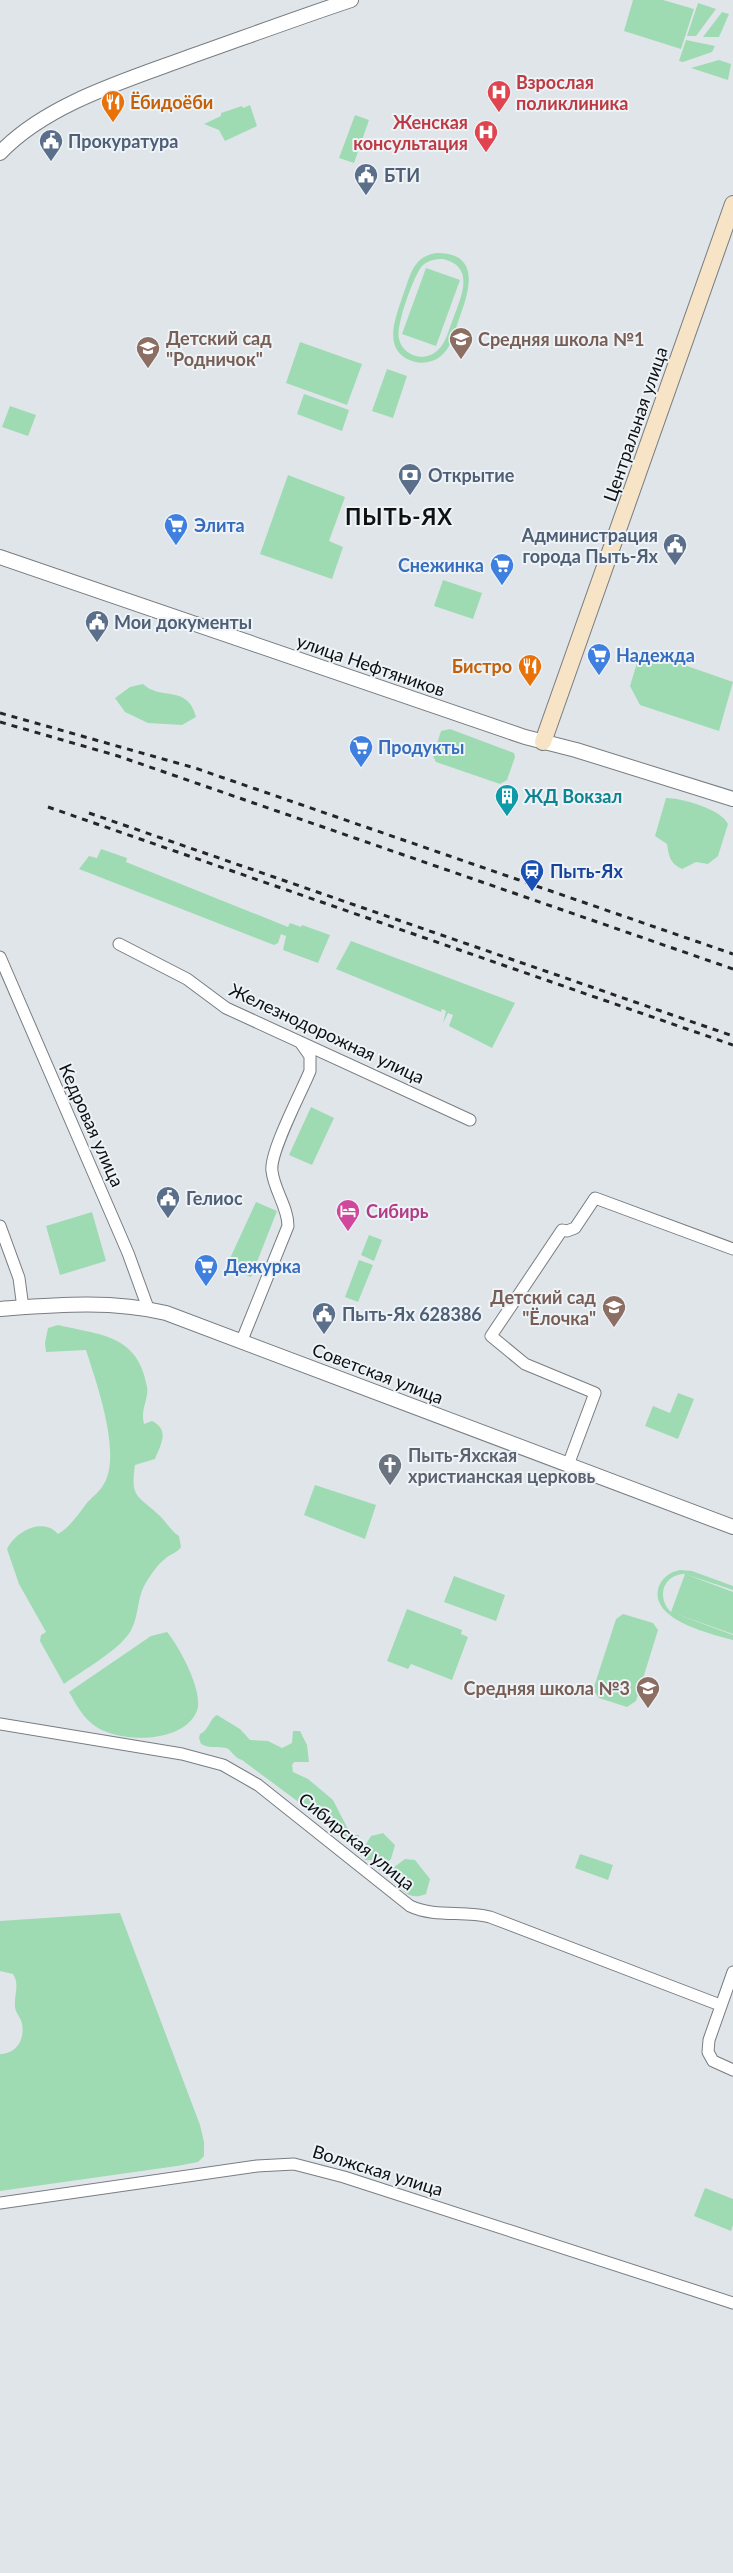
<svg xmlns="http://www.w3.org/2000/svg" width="733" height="2573" font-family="Lato,sans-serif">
<rect width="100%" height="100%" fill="#e0e5ea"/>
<path fill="#9edbb3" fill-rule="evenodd" d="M633 0H663L694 9 681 49 624 31Z
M698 3 716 9 696 36H687Z
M722 12 729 14 719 37H703Z
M686 40 715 46 712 52 683 62 679 61Z
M719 60 731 64 728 80 691 68Z
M250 105 257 126 225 141 219 130 204 124 221 116V113L242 106 243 108Z
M355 115 369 120 354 163 339 158Z
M437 253C482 253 469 292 459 319 455 330 452 345 444 353 436 362 423 365 412 361 381 350 396 317 403 295 407 285 410 271 417 263 422 257 429 254 437 253ZM443 259C476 267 461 297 453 319 449 329 446 343 438 350 425 363 403 356 399 339 395 327 414 275 422 266 428 260 435 259 443 259Z
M426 268 460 280 436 346 402 334Z
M300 342 362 364 347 405 286 383Z
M387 369 407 376 393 418 372 411Z
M304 394 349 410 342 431 297 414Z
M10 406 36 415 28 436 2 427Z
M288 475 345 497 329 541 343 547 332 579 260 554Z
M443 580 482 593 473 619 434 606Z
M641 650 733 682 719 731 640 705 630 686Z
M143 684C161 701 188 684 196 717L182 725 148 723 125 712 115 698 130 687Z
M450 729 514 753 515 757 507 780 500 784 436 762 433 756 441 731Z
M666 798C682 798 721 809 728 824L718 856 708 864 696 862 682 869C670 863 669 857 667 844L655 836Z
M101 849 127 858 126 862 288 927 290 923 301 927 302 925 330 935 318 963 283 950 286 936 281 934 278 943 274 945 79 869 89 856 97 858Z
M351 941 515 1003 492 1048 449 1026 453 1015 448 1013 443 1023 446 1011 442 1009 441 1012 336 969Z
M311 1107 334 1118 312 1165 289 1155Z
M256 1202 277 1211 251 1277 226 1267Z
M92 1212 106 1261 60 1275 46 1226Z
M369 1235 382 1240 374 1261 361 1255Z
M359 1260 373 1265 358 1302 345 1297Z
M58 1325C100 1335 138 1334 147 1387 149 1399 140 1409 144 1424L152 1421C170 1430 161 1444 155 1459L135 1465C130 1499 138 1495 160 1516 167 1523 171 1531 179 1536L181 1547C177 1553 172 1553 166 1558 158 1564 152 1573 147 1581 136 1597 140 1616 130 1632 118 1651 83 1670 64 1684L40 1641 41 1635 46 1632 19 1584 7 1549C16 1531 43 1517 58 1534 70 1527 78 1515 86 1504 91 1498 98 1493 102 1487 124 1458 96 1382 86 1350L46 1352 45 1343 48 1328Z
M678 1393 694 1399 678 1439 645 1426 653 1406 670 1413Z
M315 1485 376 1505 365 1539 304 1515Z
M680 1570 692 1571 733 1586V1590L685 1574 733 1592V1634L671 1612 733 1635V1640C710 1634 647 1619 659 1586 663 1577 670 1572 680 1570ZM685 1574 671 1612C656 1598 663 1574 685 1574Z
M454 1576 505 1595 496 1621 444 1602Z
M407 1609 462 1630 461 1634 468 1637 452 1680 411 1664 408 1669 387 1661Z
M623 1614 653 1623 658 1630 636 1701 627 1707 599 1698 593 1690 616 1619Z
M167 1632C179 1646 206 1695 196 1713 181 1744 119 1743 95 1726 83 1718 76 1704 69 1692L151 1636Z
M217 1715 240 1729 250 1740 268 1741 282 1748 292 1743 293 1731H300L307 1745 309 1762H294L292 1765 293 1772 308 1779 333 1800 351 1835H359V1841L352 1844 342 1839 316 1815 242 1760C234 1758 231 1749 226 1748 217 1746 210 1749 201 1744L199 1738 200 1734C210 1729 209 1719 217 1715Z
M383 1833 395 1845 391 1859 379 1870 375 1860H365L361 1852 371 1836Z
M580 1854 613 1865 608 1880 575 1868Z
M405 1859 415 1860 430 1879 426 1894C410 1901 403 1891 393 1880V1868Z
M120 1913 200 2125 204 2142V2156L198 2162 177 2166 0 2191V2054C16 2054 25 2040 22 2024 21 2017 15 2013 15 2006 14 1994 20 1985 13 1974L0 1971V1921Z
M705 2188 733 2199V2225L731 2231 694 2216Z"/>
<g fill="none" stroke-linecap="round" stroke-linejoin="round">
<g stroke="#787d81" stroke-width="13">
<path id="minor" d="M119 944 187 979 226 1008 470 1120
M0 957 128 1253 148 1308
M0 1226 19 1278 23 1308
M242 1340 288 1226C288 1207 274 1190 272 1171 269 1153 302 1091 310 1071V1056L300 1042
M568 1465 595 1393 525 1364 491 1336 562 1230 567 1231 575 1228 595 1198 733 1249
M0 1724 182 1754 223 1765 258 1785 410 1906C436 1918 463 1910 490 1917L720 2005
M733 1972 709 2040 708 2052 713 2061 733 2070
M0 2203 257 2166 294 2164 344 2177 733 2303"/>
</g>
<g stroke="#787d81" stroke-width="16">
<path id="tertiary" d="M0 153C46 104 127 80 189 57 243 38 297 18 351 0
M0 557 525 737 576 750 733 799
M0 1309C56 1305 111 1300 166 1313L733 1527"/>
</g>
<g stroke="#787d81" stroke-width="18">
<path id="secondary" d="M543 742 733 204"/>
</g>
<use href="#minor" stroke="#fff" stroke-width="11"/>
<use href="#tertiary" stroke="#fff" stroke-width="14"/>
<use href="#secondary" stroke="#f7e3c5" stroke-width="16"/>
<path stroke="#242628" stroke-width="3" stroke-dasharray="6 6" stroke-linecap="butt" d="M0 713 195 768 733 954
M0 722 118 756 733 969
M48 807 733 1045
M89 813 733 1036"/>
</g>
<defs>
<g id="hospital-pin" transform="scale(1.25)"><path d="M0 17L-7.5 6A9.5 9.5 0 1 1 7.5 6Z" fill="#e0444e" stroke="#edf3f7"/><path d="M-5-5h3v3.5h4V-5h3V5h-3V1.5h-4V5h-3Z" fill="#fff"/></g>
<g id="restaurant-pin" transform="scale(1.25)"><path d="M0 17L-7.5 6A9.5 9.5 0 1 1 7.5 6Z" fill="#e8710a" stroke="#edf3f7"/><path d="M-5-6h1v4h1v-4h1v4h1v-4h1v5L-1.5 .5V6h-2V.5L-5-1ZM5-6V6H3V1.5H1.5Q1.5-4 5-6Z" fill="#fff"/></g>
<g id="civic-pin" transform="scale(1.25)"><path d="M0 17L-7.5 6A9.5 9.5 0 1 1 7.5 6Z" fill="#5c6f8a" stroke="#edf3f7"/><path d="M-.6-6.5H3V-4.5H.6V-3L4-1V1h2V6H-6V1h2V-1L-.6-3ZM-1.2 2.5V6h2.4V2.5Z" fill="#fff"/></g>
<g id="school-pin" transform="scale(1.25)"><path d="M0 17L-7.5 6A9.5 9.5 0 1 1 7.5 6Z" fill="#8d6e63" stroke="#edf3f7"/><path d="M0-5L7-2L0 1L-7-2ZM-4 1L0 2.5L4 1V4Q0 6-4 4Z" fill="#fff"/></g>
<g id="bank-pin" transform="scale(1.25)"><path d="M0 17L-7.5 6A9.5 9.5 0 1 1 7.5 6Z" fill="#5c6f8a" stroke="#edf3f7"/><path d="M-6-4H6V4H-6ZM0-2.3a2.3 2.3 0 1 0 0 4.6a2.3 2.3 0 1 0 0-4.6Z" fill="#fff"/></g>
<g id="supermarket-pin" transform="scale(1.25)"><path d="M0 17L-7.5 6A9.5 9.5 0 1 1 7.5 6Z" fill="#3f7fe0" stroke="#edf3f7"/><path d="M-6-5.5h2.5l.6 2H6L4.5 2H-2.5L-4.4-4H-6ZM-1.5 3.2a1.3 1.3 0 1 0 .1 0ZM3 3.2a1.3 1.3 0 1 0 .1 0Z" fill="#fff"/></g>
<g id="building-pin" transform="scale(1.25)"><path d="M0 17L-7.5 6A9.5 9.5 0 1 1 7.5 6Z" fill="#0f9aa8" stroke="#edf3f7"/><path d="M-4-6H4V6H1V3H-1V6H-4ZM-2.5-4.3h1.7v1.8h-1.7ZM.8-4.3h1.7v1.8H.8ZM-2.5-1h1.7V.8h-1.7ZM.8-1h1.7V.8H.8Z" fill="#fff"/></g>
<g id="station-pin" transform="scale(1.25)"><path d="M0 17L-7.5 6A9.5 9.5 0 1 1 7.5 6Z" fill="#1a4fb4" stroke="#edf3f7"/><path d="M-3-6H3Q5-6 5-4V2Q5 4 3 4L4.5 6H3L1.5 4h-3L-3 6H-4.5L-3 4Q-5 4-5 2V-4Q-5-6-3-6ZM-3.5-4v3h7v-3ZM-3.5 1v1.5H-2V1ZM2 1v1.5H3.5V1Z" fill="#fff"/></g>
<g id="hotel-pin" transform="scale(1.25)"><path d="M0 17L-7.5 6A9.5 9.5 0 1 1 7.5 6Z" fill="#d1479c" stroke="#edf3f7"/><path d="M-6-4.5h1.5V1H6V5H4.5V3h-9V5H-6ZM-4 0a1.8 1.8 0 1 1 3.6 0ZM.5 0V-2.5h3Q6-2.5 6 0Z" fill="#fff"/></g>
<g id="church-pin" transform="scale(1.25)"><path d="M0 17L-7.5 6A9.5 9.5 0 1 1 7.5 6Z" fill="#6b7280" stroke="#edf3f7"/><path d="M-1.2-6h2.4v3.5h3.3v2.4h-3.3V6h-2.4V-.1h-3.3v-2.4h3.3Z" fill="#fff"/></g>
</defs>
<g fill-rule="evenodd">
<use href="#hospital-pin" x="499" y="92"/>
<use href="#restaurant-pin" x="113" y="102"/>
<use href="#hospital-pin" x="486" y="132"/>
<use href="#civic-pin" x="51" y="141"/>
<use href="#civic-pin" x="366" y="175"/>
<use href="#school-pin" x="461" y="339"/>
<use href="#school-pin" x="148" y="348"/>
<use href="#bank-pin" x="410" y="475"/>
<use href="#supermarket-pin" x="176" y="525"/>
<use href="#civic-pin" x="675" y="545"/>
<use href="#supermarket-pin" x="502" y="565"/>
<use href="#civic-pin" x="97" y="622"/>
<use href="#supermarket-pin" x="599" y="655"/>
<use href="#restaurant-pin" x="530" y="666"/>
<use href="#supermarket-pin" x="361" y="747"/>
<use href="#building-pin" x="507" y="796"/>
<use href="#station-pin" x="532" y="871"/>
<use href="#civic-pin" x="168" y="1198"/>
<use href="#hotel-pin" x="348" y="1211"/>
<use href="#supermarket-pin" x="206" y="1266"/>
<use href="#school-pin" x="614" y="1307"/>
<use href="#civic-pin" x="324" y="1314"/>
<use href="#church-pin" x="390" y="1465"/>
<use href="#school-pin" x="648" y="1688"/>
</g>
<g text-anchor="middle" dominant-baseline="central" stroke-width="4" stroke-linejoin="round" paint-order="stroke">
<g font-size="18" font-weight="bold" fill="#be3a42" stroke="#edf3f7" text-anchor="start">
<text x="516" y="82">Взрослая<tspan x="516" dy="21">поликлиника</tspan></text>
<text x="468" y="122" text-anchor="end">Женская<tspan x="468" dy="21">консультация</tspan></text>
</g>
<g font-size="18" font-weight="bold" fill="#c56008" stroke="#edf3f7" text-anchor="start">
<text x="130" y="102">Ёбидоёби</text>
<text x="512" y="666" text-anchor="end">Бистро</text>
</g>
<g font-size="18" font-weight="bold" fill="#4e5e75" stroke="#edf3f7" text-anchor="start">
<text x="68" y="141">Прокуратура</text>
<text x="384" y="175">БТИ</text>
<text x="428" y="475">Открытие</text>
<text x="658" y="535" text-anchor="end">Администрация<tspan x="658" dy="21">города Пыть-Ях</tspan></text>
<text x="114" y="622">Мои документы</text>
<text x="186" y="1198">Гелиос</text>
<text x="342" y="1314">Пыть-Ях 628386</text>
</g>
<g font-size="18" font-weight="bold" fill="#785e54" stroke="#edf3f7" text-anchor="start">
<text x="166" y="338">Детский сад<tspan x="166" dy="21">"Родничок"</tspan></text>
<text x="478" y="339">Средняя школа №1</text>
<text x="596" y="1297" text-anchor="end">Детский сад<tspan x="596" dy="21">"Ёлочка"</tspan></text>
<text x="630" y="1688" text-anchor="end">Средняя школа №3</text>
</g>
<g font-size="18" fill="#0e1011" stroke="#edf3f7">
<text transform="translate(635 424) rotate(-71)">Центральная улица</text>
<text transform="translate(371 665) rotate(19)">улица Нефтяников</text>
<text transform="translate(327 1033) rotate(25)">Железнодорожная улица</text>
<text transform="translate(92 1125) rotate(66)">Кедровая улица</text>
<text transform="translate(378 1373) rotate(21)">Советская улица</text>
<text transform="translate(357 1841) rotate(39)">Сибирская улица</text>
<text transform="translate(378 2170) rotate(17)">Волжская улица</text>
</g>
<g font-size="18" font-weight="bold" fill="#366cbe" stroke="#edf3f7" text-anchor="start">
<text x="194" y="525">Элита</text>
<text x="484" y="565" text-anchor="end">Снежинка</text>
<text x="616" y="655">Надежда</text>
<text x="378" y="747">Продукты</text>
<text x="224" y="1266">Дежурка</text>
</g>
<g font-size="18" font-weight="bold" fill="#0d838f" stroke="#edf3f7" text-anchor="start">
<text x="524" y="796">ЖД Вокзал</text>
</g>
<g font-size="18" font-weight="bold" fill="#164399" stroke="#edf3f7" text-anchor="start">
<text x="550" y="871">Пыть-Ях</text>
</g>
<g font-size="18" font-weight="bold" fill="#b23c85" stroke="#edf3f7" text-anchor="start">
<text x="366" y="1211">Сибирь</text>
</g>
<g font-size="18" font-weight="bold" fill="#5b616d" stroke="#edf3f7" text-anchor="start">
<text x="408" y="1455">Пыть-Яхская<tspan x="408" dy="21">христианская церковь</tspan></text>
</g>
<g font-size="22" font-weight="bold" letter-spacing="1" fill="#0e1011" stroke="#edf3f7">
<text x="399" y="516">ПЫТЬ-ЯХ</text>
</g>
</g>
</svg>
